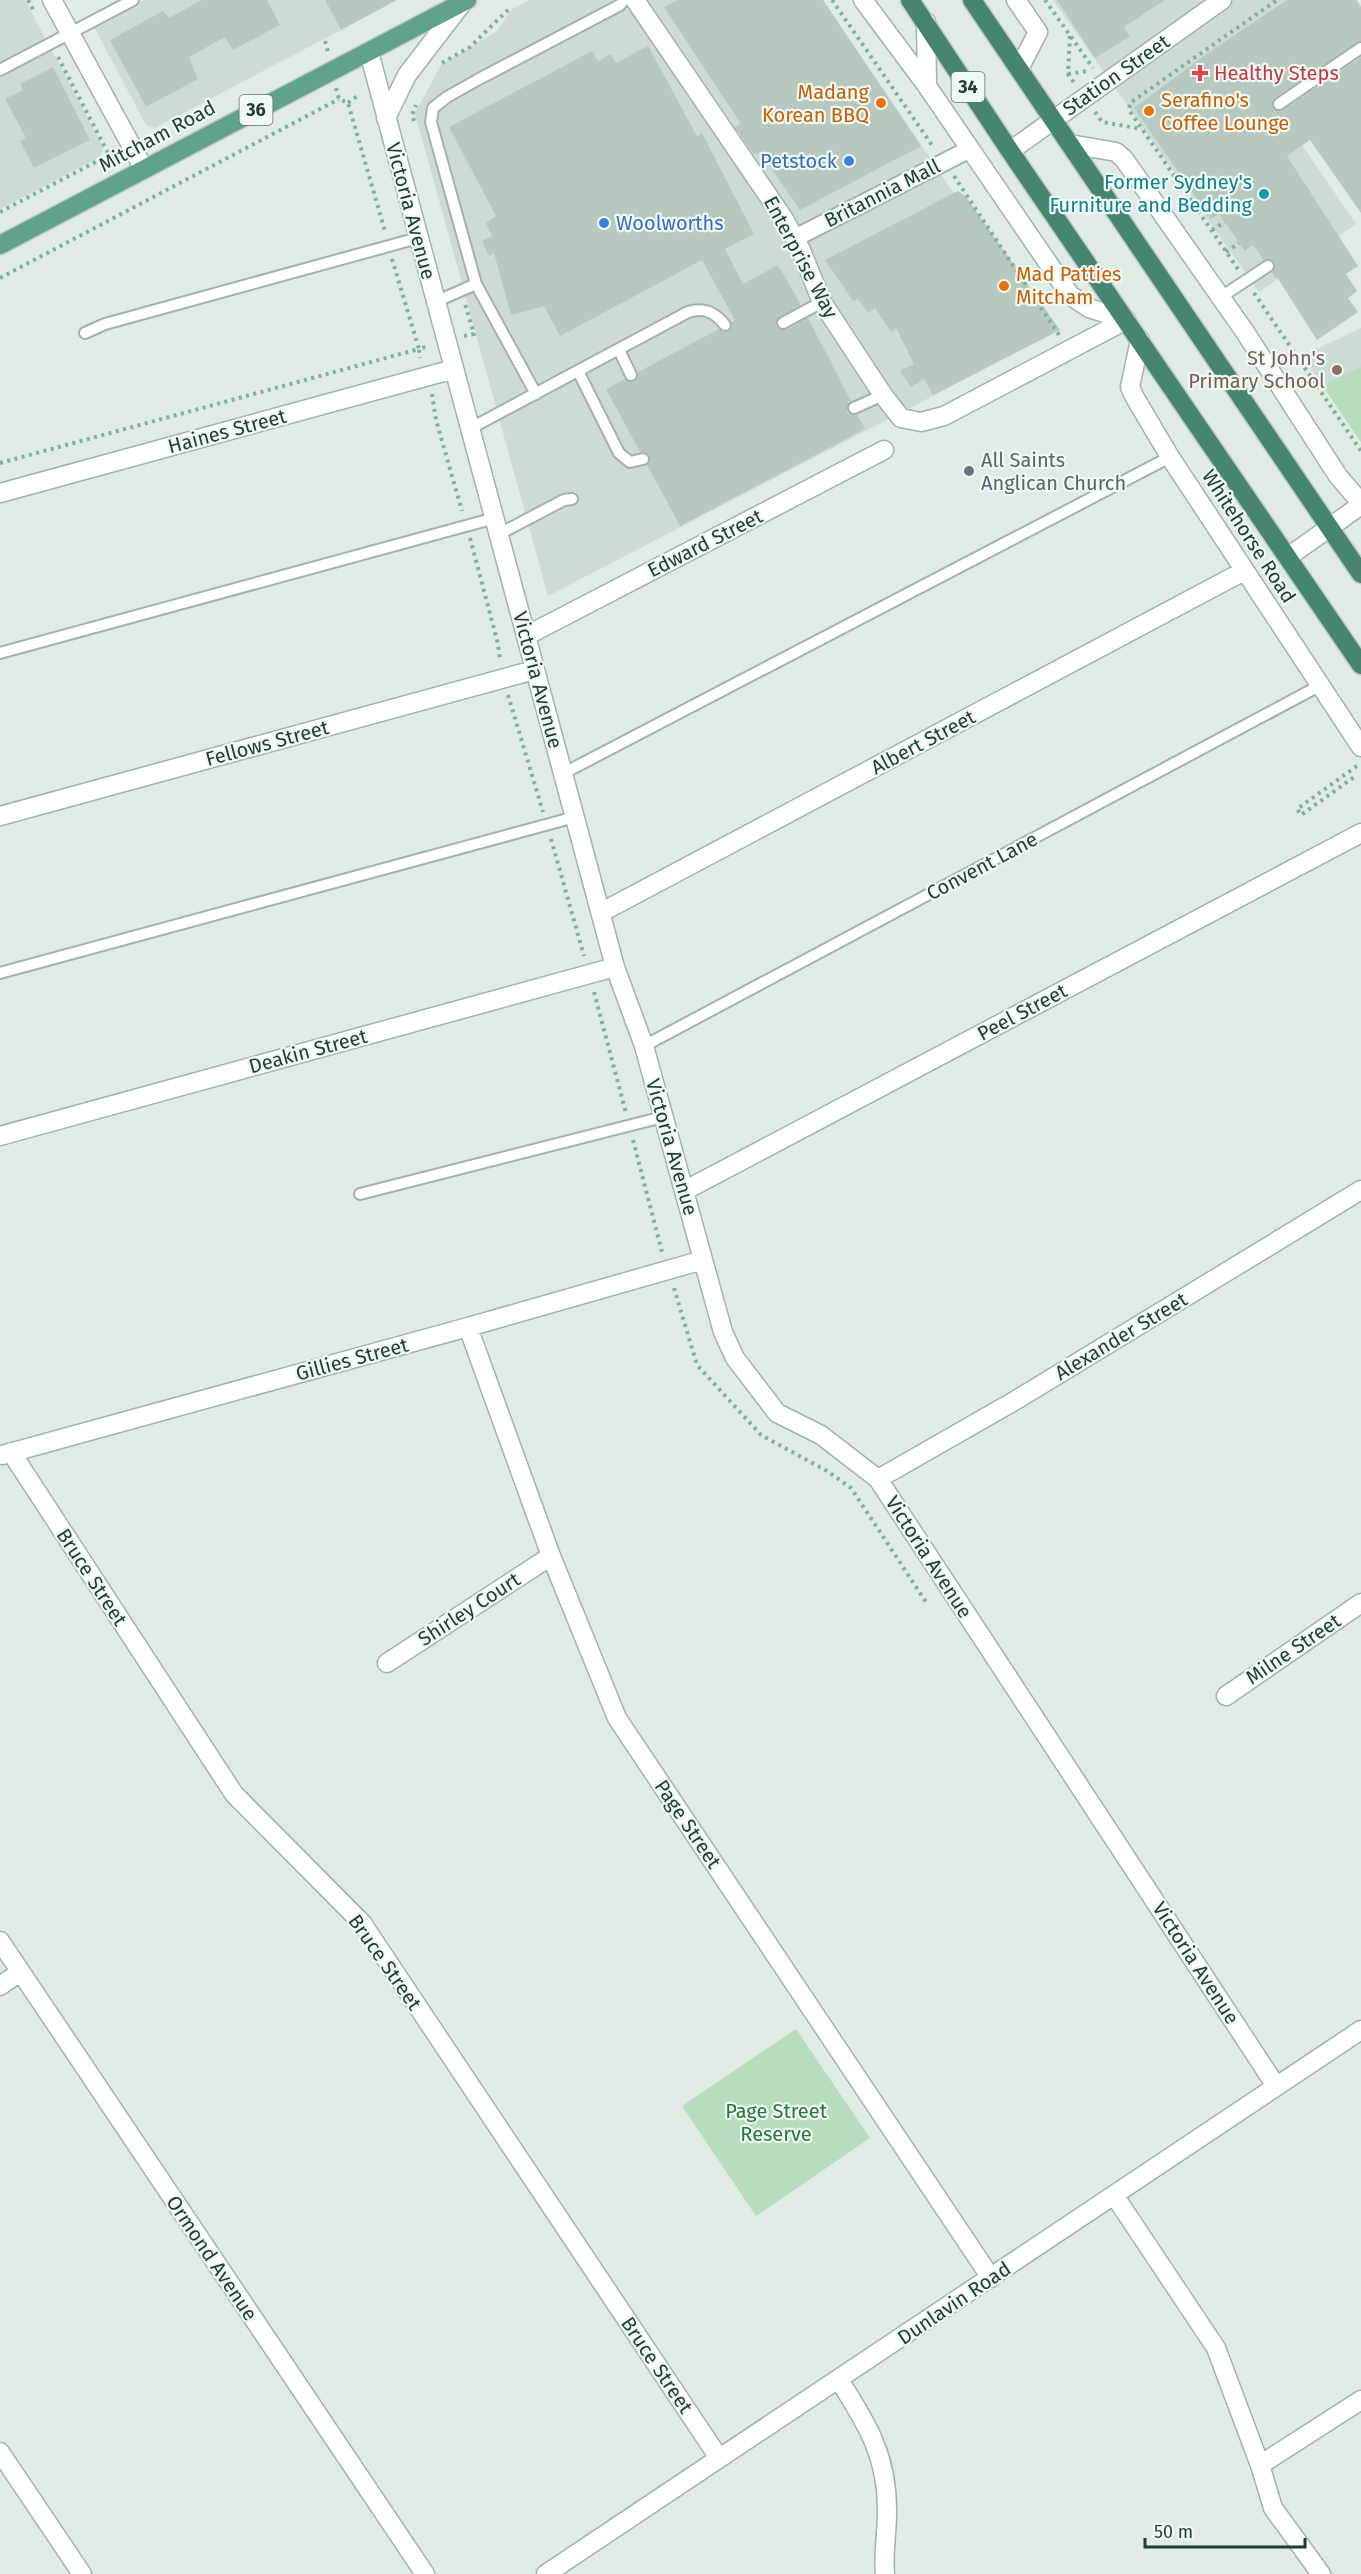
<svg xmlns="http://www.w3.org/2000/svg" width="1361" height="2574" font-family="'Fira Sans',sans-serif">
<rect width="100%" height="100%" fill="#dfebe4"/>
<path fill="#cddbd3" d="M0 0H25L46 40 0 65Z
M144 0H325L341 30 155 128 146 125 94 27Z
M530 0H823L1050 335 548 596 415 113 441 65 497 31 512 9Z
M1053 0H1357L1361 6V54L1289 103 1285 120 1356 224 1259 292Z
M51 49 103 147 100 157 0 209V75Z
M1361 328V442L1302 356Z"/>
<path fill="#b6ddbc" d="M1361 367V442L1322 385Z
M796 2029 870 2138 756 2216 682 2106Z"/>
<path fill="#b7c9bf" d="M202 0H267L280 25 233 50 225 37 189 57 198 79 146 107 110 40 163 11 169 18Z
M325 0H397L341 30Z
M677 0H823L921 146 800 210 760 152 754 155 735 127 741 124 664 7Z
M1057 0H1165L1124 27 1130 36 1095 58Z
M1287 0H1356L1361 7V41L1275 98 1272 104 1275 110H1283L1361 57V213L1310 140 1287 156 1358 266 1346 274 1357 291 1348 298 1358 312 1317 340 1277 277 1275 278 1272 272 1275 266 1274 261 1268 259 1264 260 1253 245 1245 251 1219 214 1211 219 1134 108 1209 52Z
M648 46 697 136 702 133 754 234 725 249 743 284 778 265 801 305 779 317 776 326 780 330H786L808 318 851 401 847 407V412L853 415H857L865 429 680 526 647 465 650 461 649 454 640 452 606 389 625 379 630 382 635 381 638 372 719 329 723 332 730 330 732 322 735 320 702 260 560 336 544 306 511 315 494 253 489 256 482 241 492 236 486 223 496 216 449 127 592 51 598 61 611 54 616 63Z
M53 67 90 140 34 168 20 141 26 138 5 99 23 90 20 84Z
M958 191 966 197 1060 330 933 395 924 379 911 387 900 371 914 364 896 328 891 332 875 308 868 313 858 299 853 301 825 260Z"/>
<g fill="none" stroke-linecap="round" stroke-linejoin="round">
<g stroke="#a2b3aa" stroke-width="14">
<path id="service" d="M0 70 133 0
M1279 104 1361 48
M1221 297 1268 266
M435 302 476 284
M783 323 822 302
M85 333 105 324 418 238
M619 350 631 375
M578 371 619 453 630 462 643 459
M536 394 476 284 431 122 433 108 447 97 479 79 620 5 624 0
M854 408 883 395
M471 428 688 312C704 307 715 312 725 325
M499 534 564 500 572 499
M0 653 495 518
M564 773 1170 457
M0 973 575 817
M644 1046 1321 685
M360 1194 663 1117"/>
</g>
<g stroke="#a2b3aa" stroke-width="20">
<path id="pedestrian" d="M795 238 970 149"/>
</g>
<g stroke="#a2b3aa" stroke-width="21">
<path id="minor" d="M52 0 144 169
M635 0 784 219 801 250 822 302 883 395 901 418 921 422 944 416 1126 320
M863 0 927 86 1070 295 1089 308 1126 320
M1016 0 1038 32 1019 69
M926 22 927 86
M369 52 615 967 644 1046 723 1332 735 1358 777 1413 821 1435 878 1479 1276 2086
M386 118 407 75 463 2
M1070 144 1116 152 1124 159 1245 332 1338 476 1361 503
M1010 151 1222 0
M1140 340 1130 387 1134 396 1170 457 1361 747
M0 493 454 369
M1288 557 1361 505
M526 636 884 450
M0 816 534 670
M602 912 1244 571
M0 1136 615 967
M684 1191 1361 833
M468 1327 551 1556 617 1718 991 2278
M11 1452 234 1794 362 1923 719 2458
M2 1455 468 1327 703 1260
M878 1479 1016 1400 1361 1190
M387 1663 551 1556
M1226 1696 1361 1603
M0 1941 425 2574
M0 1986 20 1972
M1114 2195 1216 2348 1260 2465 1273 2508 1321 2574
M839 2380C868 2425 888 2458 887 2513 887 2534 883 2553 885 2574
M0 2452 82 2574
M1260 2465 1361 2400
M546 2574 1361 2030"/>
</g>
<g stroke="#c0c8c5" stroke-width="21">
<path id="primary" d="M0 245 467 0"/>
</g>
<g stroke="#c0c8c5" stroke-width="21">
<path id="trunk" d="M910 0 1010 151 1361 665
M972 0 1361 574"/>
</g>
<path stroke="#7eb09a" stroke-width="4" stroke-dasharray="3 4.5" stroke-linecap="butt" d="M28 0 34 11
M832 0 934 148
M1045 0 1093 68
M1070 36 1068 74 1075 84
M325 41 328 52
M58 57 109 155
M442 63 470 47 511 7
M1068 74 1088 71
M336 88 339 99 348 103 385 231
M348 103 360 94
M1095 112 1102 122 1142 129
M414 121 412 115 416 105
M954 176 1059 335
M0 212 111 154
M1212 230 1225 222
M1226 252 1239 243
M392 259 419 349 428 346
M1238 269 1129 110 1130 103 1277 0
M0 278 339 99
M1254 293 1361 451
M464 336 474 334 465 304
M432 394 436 420 462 511
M0 463 419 349 420 358
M470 538 498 644 500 659
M508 695 543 812
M1357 766 1297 809 1301 815 1357 775
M551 839 584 956
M594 992 626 1113
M633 1140 662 1252
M674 1288 697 1365 761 1435 827 1471 851 1488 928 1605"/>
<use href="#service" stroke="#fff" stroke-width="10"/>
<use href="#pedestrian" stroke="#fff" stroke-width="16"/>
<use href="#minor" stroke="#fff" stroke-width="18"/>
<use href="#primary" stroke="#61a389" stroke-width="18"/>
<use href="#trunk" stroke="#46866e" stroke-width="18"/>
</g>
<path fill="#e0444e" stroke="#eff8f2" stroke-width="2" d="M1197 64h6v6h6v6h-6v6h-6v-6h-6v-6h6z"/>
<g fill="#e8710a" stroke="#eff8f2" stroke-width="2">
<circle cx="881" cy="103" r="6"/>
<circle cx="1149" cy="111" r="6"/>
<circle cx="1004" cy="286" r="6"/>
</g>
<g fill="#3f7fe0" stroke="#eff8f2" stroke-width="2">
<circle cx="849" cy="161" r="6"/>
<circle cx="604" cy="223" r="6"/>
</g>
<circle fill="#0f9aa8" stroke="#eff8f2" stroke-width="2" cx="1264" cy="194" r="6"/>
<circle fill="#8d6e63" stroke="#eff8f2" stroke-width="2" cx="1337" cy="370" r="6"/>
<circle fill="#6b7280" stroke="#eff8f2" stroke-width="2" cx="969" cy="471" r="6"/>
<g text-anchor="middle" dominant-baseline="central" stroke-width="4.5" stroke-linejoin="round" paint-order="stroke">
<g fill="#eff8f2" stroke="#5d746a" stroke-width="1.5">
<rect x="951.5" y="72" width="33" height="30" rx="4.5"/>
<rect x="239.5" y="95" width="33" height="30" rx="4.5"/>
</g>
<g font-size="18" font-weight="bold" fill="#1f3c30">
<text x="968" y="87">34</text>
<text x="256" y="110">36</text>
</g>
<g font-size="20" fill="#be3a42" stroke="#eff8f2" text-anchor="start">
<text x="1214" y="73">Healthy Steps</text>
</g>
<g font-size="20" fill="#1f3c30" stroke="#eff8f2">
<text transform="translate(1116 75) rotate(-35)">Station Street</text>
<text transform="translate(157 136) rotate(-28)">Mitcham Road</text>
<text transform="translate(882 193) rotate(-27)">Britannia Mall</text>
<text transform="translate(411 211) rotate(75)">Victoria Avenue</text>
<text transform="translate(801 257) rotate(62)">Enterprise Way</text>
<text transform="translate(227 431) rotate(-15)">Haines Street</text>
<text transform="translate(1249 536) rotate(57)">Whitehorse Road</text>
<text transform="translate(705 543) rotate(-27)">Edward Street</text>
<text transform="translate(538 680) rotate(75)">Victoria Avenue</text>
<text transform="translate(923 742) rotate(-28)">Albert Street</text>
<text transform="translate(267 743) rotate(-15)">Fellows Street</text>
<text transform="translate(982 866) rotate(-28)">Convent Lane</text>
<text transform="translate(1022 1012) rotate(-28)">Peel Street</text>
<text transform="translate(308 1051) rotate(-15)">Deakin Street</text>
<text transform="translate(672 1147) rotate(74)">Victoria Avenue</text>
<text transform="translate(1121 1336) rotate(-31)">Alexander Street</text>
<text transform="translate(352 1359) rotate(-15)">Gillies Street</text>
<text transform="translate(929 1557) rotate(57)">Victoria Avenue</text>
<text transform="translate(92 1577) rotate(57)">Bruce Street</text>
<text transform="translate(469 1609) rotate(-33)">Shirley Court</text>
<text transform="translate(1293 1649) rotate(-34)">Milne Street</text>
<text transform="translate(688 1824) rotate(56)">Page Street</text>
<text transform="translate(385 1962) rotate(55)">Bruce Street</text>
<text transform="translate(1196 1963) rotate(57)">Victoria Avenue</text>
<text transform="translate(212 2258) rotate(56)">Ormond Avenue</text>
<text transform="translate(954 2303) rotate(-34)">Dunlavin Road</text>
<text transform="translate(657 2365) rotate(56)">Bruce Street</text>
</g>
<g font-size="20" fill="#c56008" stroke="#eff8f2" text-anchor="start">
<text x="869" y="92" text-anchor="end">Madang<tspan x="869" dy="23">Korean BBQ</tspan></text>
<text x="1161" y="100">Serafino's<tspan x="1161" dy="23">Coffee Lounge</tspan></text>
<text x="1016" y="274">Mad Patties<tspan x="1016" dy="23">Mitcham</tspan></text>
</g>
<g font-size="20" fill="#366cbe" stroke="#eff8f2" text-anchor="end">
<text x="837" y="161">Petstock</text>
<text x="616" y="223" text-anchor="start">Woolworths</text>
</g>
<g font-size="20" fill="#0d838f" stroke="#eff8f2" text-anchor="end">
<text x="1252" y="182">Former Sydney's<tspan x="1252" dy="23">Furniture and Bedding</tspan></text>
</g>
<g font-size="20" fill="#785e54" stroke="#eff8f2" text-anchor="end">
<text x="1325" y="358">St John's<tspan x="1325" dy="23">Primary School</tspan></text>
</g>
<g font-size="20" fill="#5b616d" stroke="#eff8f2" text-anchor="start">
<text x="981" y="460">All Saints<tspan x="981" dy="23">Anglican Church</tspan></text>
</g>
<g font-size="20" fill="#28743b" stroke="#eff8f2">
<text x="776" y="2111">Page Street<tspan x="776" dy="23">Reserve</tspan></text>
</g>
</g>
<path d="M1145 2538v9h160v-9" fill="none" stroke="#1f3c30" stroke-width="3"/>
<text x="1154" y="2538" font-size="18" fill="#1f3c30" stroke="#eff8f2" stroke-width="4.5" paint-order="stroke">50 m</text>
</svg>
